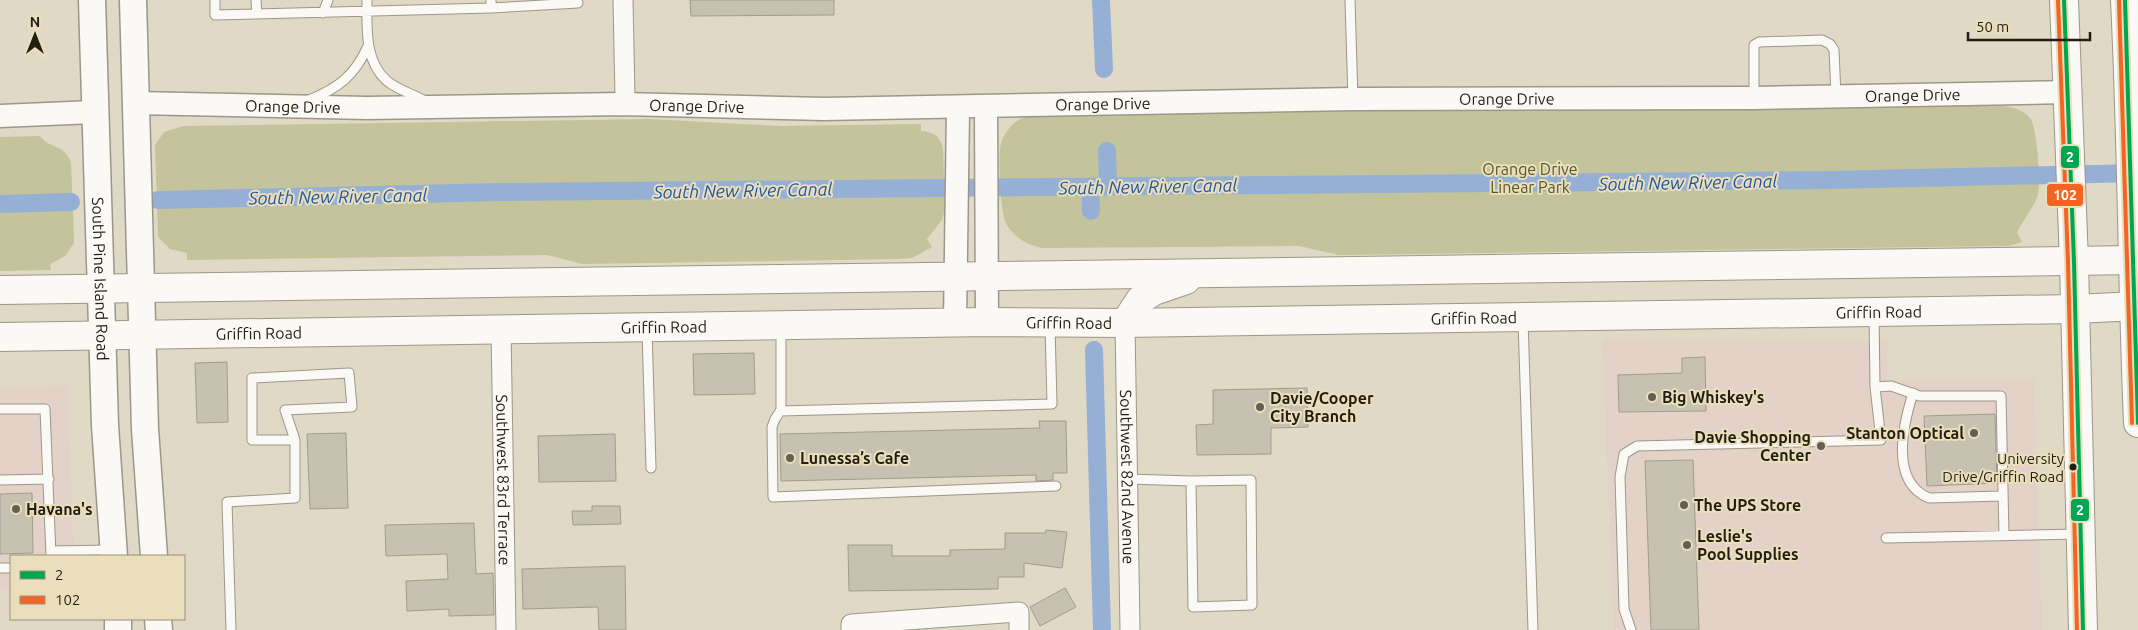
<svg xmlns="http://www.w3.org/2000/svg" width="2138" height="630" font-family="Ubuntu,sans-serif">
<rect width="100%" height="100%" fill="#e0d9c6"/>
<path fill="#e4d2c9" d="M1602 339 1887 342V382L2034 379 2042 630H1614Z
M67 386 74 556H11V589H0V388Z"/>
<path fill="#c3c49b" d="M1998 105C2010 107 2022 108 2030 118 2037 126 2041 184 2038 195 2034 207 2023 220 2017 232L2022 242 2008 246 1339 255 1299 246 1042 248C1027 245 1013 237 1006 223 1000 211 998 155 1001 143 1004 134 1010 126 1017 121 1027 114 1041 114 1054 113Z
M650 119 780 126 921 124V131C934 132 940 136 943 149L945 210 942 220 927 239 932 247 912 258 900 259 582 264 547 255 187 260V253L170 249 158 237 155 145 164 132 183 126Z
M40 136C51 150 63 143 71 162L74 243 65 256 50 264 51 270 0 271V137Z"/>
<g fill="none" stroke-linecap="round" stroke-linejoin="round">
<path stroke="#95b0d4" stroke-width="18" d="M1101 0 1104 69
M1107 151 1108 187
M1090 187 1091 211
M158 200 500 192 1831 180 2138 173
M0 204 71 202
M1094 350 1102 630"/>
</g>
<path fill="#c7c1b2" stroke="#a19c8d" d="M690 0H834V15L691 16Z
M754 353 755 394 694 395 693 354Z
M1705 357 1706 411 1619 412 1618 375 1682 373V358Z
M227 362 228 422 197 423 195 363Z
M1307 388 1308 427 1271 428V454L1197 455 1196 425 1213 424V390Z
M1995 414 1997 483 1927 486 1924 416Z
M1039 421H1066L1067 473H1053V480L1036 481V475L781 481 780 434 1040 428Z
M346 433 348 508 310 509 307 434Z
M615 434 616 481 539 482 538 436Z
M1693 460 1699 630H1651L1645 461Z
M32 493 33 553 0 554V494Z
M592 506H620L621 524 573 525 572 511H592Z
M474 523 476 574 493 573 494 615 449 616V609L407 611 406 581 448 579 447 554 386 556 385 525Z
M1046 530 1067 532 1062 568 1024 563V577H998V589L849 591 848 545H892V556H950V550L1005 549V533H1045Z
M625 566 626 630H599L598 607 523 609 522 569Z
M1065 588 1076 607 1040 626 1030 607Z"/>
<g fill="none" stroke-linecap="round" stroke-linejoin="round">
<g stroke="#9c9788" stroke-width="11">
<path id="service" d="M215 0V15L491 8V0
M256 0 257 14
M367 0C367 27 364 61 387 81 398 90 413 94 425 101
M1350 0 1353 99
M491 8 578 3
M323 13 328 0
M1754 97V45L1759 42 1822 40 1830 44 1834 50 1836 96
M309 100C339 88 355 75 368 46
M1523 320 1533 630
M781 327V410L775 419 772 427 773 497 1056 486
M647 329 651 468
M1875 387 1891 386 1920 396H2001L2004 536
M1913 393C1903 425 1890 482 1929 498L2002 496
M0 409H45L51 556
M780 411 1052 404 1050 326
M1128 479 1191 481 1251 480 1252 605 1193 607 1191 481
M0 480 49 479
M1886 538 2078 534
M51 551 111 550
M0 568H11
M231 630 227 502 295 498V440L285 410 352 407 349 373 252 378V440H295
M1631 630 1624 609 1620 477 1624 454 1637 446 1881 440 1875 387 1874 314"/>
</g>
<g stroke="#9c9788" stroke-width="21">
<g id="minor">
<path d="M623 104 625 97 623 0"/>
<path id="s1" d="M1125 323 1130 630"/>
<path id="s2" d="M501 329 506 630"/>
<path d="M851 630V624L1019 612V630"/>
</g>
</g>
<g stroke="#9c9788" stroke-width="25">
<g id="tertiary">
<path id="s3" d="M135 103 367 108 623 104 824 109 1353 99 1754 98 2069 92"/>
<path d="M986 107 987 322"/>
<path d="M0 116 94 112"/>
<path d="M955 322 958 108"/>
</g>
</g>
<g stroke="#9c9788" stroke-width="29">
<g id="secondary">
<path id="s4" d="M92 0 105 425 114 556"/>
<path d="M133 0 145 429 154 556"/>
<path d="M118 619V630"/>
<path d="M158 619 159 630"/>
</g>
</g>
<g stroke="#9c9788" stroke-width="30">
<g id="primary">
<path d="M2064 0 2074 262 2083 630"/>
<path d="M2125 0C2132 141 2132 282 2138 423"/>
<path d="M0 290 2138 260"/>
<path d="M1125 323 1140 300 1154 291 1186 280"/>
<path id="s5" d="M0 337 987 322 1125 323 2075 309 2138 306"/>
</g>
</g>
<use href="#service" stroke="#faf9f6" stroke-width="9"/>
<use href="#minor" stroke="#faf9f6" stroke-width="19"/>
<use href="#tertiary" stroke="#faf9f6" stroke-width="22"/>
<use href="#secondary" stroke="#faf9f6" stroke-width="26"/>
<use href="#primary" stroke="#faf9f6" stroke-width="28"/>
<g stroke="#eadebc" stroke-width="8">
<path id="bus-1" d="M2064 0 2074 262 2083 630
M2125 0 2138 423"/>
</g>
<g stroke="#eadebc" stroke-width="8">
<path id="bus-2" d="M2058 0 2068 262 2077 630
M2119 0 2132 423"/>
</g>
<use href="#bus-1" stroke="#00a651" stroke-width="4"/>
<use href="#bus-2" stroke="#f26522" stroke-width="4"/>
</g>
<g fill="#645f51" stroke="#eadebc" stroke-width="2">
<circle cx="1652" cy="397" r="5"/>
<circle cx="1260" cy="407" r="5"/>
<circle cx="1974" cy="433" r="5"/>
<circle cx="1821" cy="446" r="5"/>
<circle cx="790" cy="458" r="5"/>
<circle cx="1684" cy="505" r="5"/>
<circle cx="16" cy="509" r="5"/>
<circle cx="1687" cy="545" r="5"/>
</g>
<circle fill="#221e12" stroke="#eadebc" stroke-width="2" cx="2073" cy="467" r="4.5"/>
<g text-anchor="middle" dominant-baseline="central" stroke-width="4" stroke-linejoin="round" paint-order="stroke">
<g font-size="15" fill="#221e12" stroke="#eadebc" text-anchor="end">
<text x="2064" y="458">University<tspan x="2064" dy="18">Drive/Griffin Road</tspan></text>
</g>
<g font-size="16" fill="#221e12" stroke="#eadebc">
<text stroke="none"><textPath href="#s3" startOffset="1778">Orange Drive</textPath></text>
<text stroke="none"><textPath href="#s3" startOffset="1372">Orange Drive</textPath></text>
<text stroke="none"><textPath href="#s3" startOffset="968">Orange Drive</textPath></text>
<text stroke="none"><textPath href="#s3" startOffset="158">Orange Drive</textPath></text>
<text stroke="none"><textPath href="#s3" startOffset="562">Orange Drive</textPath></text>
<text stroke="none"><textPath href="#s4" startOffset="279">South Pine Island Road</textPath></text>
<text stroke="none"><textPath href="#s5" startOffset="1879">Griffin Road</textPath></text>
<text stroke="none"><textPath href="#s5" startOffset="1474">Griffin Road</textPath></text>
<text stroke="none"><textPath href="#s5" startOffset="1069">Griffin Road</textPath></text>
<text stroke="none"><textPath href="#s5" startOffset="664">Griffin Road</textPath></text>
<text stroke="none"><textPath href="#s5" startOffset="259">Griffin Road</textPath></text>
<text stroke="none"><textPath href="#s1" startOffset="154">Southwest 82nd Avenue</textPath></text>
<text stroke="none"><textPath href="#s2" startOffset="151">Southwest 83rd Terrace</textPath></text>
</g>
<g font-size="16" fill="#555922" stroke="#eadebc">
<text x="1530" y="169">Orange Drive<tspan x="1530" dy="18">Linear Park</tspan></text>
</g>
<g font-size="16" font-weight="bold" fill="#221e12" stroke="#eadebc" text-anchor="start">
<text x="1662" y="397">Big Whiskey's</text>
<text x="1270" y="398">Davie/Cooper<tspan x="1270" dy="18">City Branch</tspan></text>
<text x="1964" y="433" text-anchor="end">Stanton Optical</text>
<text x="1811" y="437" text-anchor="end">Davie Shopping<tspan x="1811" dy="18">Center</tspan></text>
<text x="800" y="458">Lunessa’s Cafe</text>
<text x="1694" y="505">The UPS Store</text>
<text x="26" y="509">Havana's</text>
<text x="1697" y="536">Leslie's<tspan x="1697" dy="18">Pool Supplies</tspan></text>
</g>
<g font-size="18" font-style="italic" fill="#20579d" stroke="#eadebc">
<text transform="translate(1688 182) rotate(-1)">South New River Canal</text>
<text transform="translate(1148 186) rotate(-1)">South New River Canal</text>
<text transform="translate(743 190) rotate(-1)">South New River Canal</text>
<text transform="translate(338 196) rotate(-1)">South New River Canal</text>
</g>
</g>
<g stroke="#eadebc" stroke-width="2">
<rect x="2060" y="145" width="20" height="24" rx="5" fill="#00a651"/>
<rect x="2046" y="183" width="38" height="24" rx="5" fill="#f26522"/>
<rect x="2070" y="498" width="20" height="24" rx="5" fill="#00a651"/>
</g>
<g font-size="14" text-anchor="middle" font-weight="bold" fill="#fff">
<text x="2070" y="162">2</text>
<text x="2065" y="200">102</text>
<text x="2080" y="515">2</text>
</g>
<rect x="10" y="555" width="175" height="65" fill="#eadebc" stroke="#9a9178"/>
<rect x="20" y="571" width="25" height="8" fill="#00a651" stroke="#9a9178"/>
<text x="55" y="580" font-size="15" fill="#221e12">2</text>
<rect x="20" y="596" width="25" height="8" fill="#f26522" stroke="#9a9178"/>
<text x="55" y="605" font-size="15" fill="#221e12">102</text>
<g transform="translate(35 35)" stroke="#eadebc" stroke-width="4" paint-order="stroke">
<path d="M0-4L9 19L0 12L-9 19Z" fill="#221e12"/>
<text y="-8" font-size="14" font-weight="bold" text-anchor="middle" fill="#221e12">N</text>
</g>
<path d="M1968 32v8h122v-8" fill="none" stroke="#221e12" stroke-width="2.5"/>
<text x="1976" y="32" font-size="15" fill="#221e12" stroke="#eadebc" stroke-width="4" paint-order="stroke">50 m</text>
</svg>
